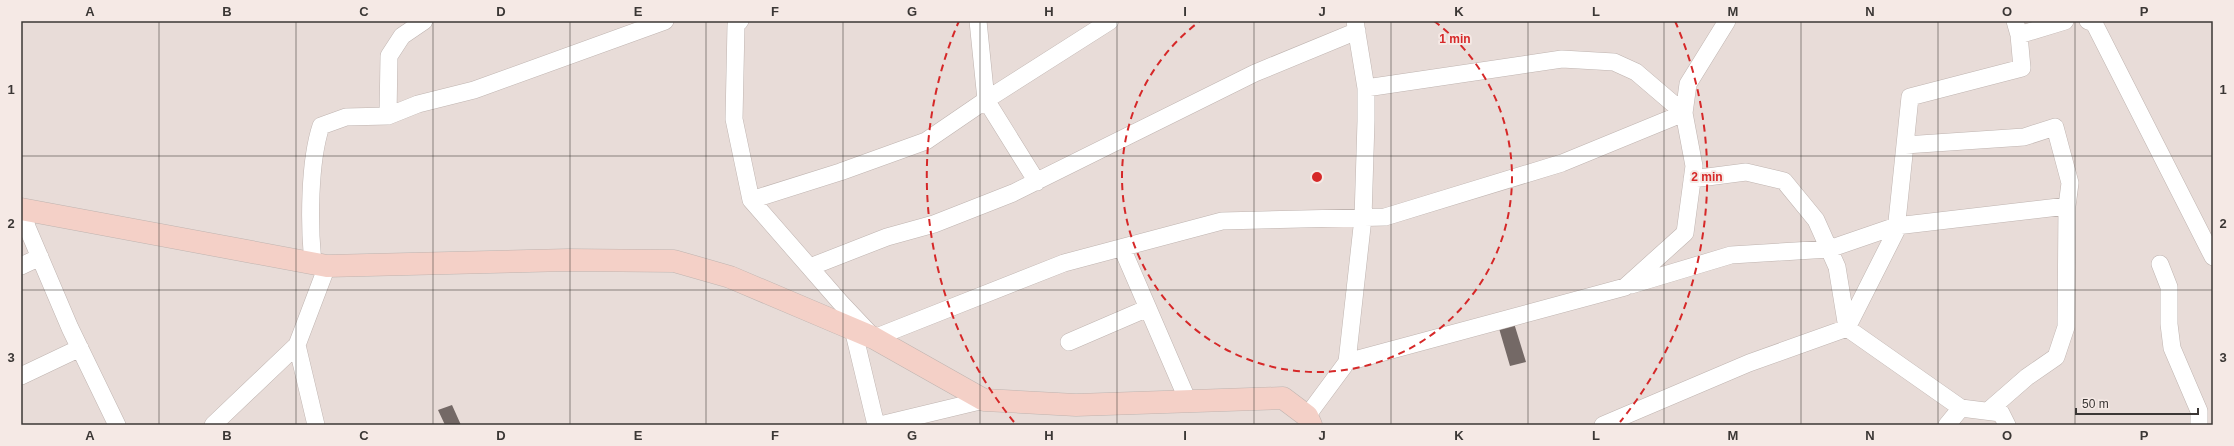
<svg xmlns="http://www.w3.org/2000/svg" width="2234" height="446" font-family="Helvetica,sans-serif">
<rect width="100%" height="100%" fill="#e8dcd8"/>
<path fill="#746966" d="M1513 320 1526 362 1510 366 1498 325Z
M452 405 461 425H445L438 410Z"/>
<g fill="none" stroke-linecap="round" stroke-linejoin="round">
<g stroke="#bfb4b0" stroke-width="18">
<path id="minor" d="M424 21 402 36 389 56 388 116 418 104 474 90 665 21
M740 21 736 25 734 119 751 200 840 302 874 338 1064 263 1222 221 1385 217 1562 163 1684 113
M2015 21 2019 35
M2088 21 2094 23 2213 257
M1366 88 1562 59 1614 62 1636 72 1684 113
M1905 145 2024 137 2055 127 2070 183 2067 206 2066 327 2056 357 2027 377 1988 411
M1037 182 986 100 1110 21
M751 200 840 172 926 141 986 100 978 21
M23 209 27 227 70 328 117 425
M1122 248 1188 401
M313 263C309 225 309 162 321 126L346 117 388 116
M2160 264 2169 287V324L2172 348 2199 411V425
M21 266 40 257
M810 267 887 237 934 224 1013 193 1255 73 1357 31
M1631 285 1731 255 1829 249 1896 226 2067 206
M853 329 876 425
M1069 342 1148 308
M297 345 316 425
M1347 362 1625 287 1685 233 1694 166 1684 113 1688 84 1727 21
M21 376 80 348
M1307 416 1347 362 1363 218 1366 121V88L1355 21
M213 425 297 345 327 266
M880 425 984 400
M1603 425 1749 363 1847 328 1837 267 1816 220 1784 181 1746 172 1692 179
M1947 425 1961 408
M2007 425 2001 413 1961 408 1847 328 1896 231 1910 97 2022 68 2019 35 2065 21"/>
</g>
<g stroke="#bfb4b0" stroke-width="23">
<path id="secondary" d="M21 209 327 266 568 260 674 261 730 277 874 338 984 400 1076 405 1283 398 1307 416 1311 425"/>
</g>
<use href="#minor" stroke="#fff" stroke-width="17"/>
<use href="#secondary" stroke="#f4d0c7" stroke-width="22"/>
</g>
<path fill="none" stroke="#3b3735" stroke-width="1" stroke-opacity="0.55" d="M159 21V425M296 21V425M433 21V425M570 21V425M706 21V425M843 21V425M980 21V425M1117 21V425M1254 21V425M1391 21V425M1528 21V425M1664 21V425M1801 21V425M1938 21V425M2075 21V425M21 156H2213M21 290H2213"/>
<g fill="none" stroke="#d62828" stroke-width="2" stroke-dasharray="7 5">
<path d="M1434 21A195 195 0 1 1 1200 21"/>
<path d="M1014 422A390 390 0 0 1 959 21M1675 21A390 390 0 0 1 1620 422"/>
</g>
<circle cx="1317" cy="177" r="6" fill="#d62828" stroke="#f5e9e5" stroke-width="2"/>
<g font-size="12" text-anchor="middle" font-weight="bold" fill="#d62828" stroke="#f5e9e5" stroke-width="4" stroke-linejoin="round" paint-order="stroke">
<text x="1455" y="43">1 min</text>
<text x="1707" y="181">2 min</text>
</g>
<rect width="2234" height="446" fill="none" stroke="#f5e9e5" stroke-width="44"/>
<path d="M2076 408v6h122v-6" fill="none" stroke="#3b3735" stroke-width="2"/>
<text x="2082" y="408" font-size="12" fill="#3b3735" stroke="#f5e9e5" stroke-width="3" paint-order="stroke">50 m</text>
<rect x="22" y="22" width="2190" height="402" fill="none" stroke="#3b3735" stroke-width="1.5"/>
<g font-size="13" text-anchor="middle" font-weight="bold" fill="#3b3735">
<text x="90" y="16">A</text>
<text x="227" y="16">B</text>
<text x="364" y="16">C</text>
<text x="501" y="16">D</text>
<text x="638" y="16">E</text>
<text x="775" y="16">F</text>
<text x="912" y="16">G</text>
<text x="1049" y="16">H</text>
<text x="1185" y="16">I</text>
<text x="1322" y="16">J</text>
<text x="1459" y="16">K</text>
<text x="1596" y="16">L</text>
<text x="1733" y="16">M</text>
<text x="1870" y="16">N</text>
<text x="2007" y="16">O</text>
<text x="2144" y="16">P</text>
<text x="11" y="94">1</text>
<text x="2223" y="94">1</text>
<text x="11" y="228">2</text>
<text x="2223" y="228">2</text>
<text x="11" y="362">3</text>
<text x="2223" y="362">3</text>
<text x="90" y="440">A</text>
<text x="227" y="440">B</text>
<text x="364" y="440">C</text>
<text x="501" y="440">D</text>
<text x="638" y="440">E</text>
<text x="775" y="440">F</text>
<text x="912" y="440">G</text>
<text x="1049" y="440">H</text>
<text x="1185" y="440">I</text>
<text x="1322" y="440">J</text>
<text x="1459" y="440">K</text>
<text x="1596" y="440">L</text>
<text x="1733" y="440">M</text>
<text x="1870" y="440">N</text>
<text x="2007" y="440">O</text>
<text x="2144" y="440">P</text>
</g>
</svg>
